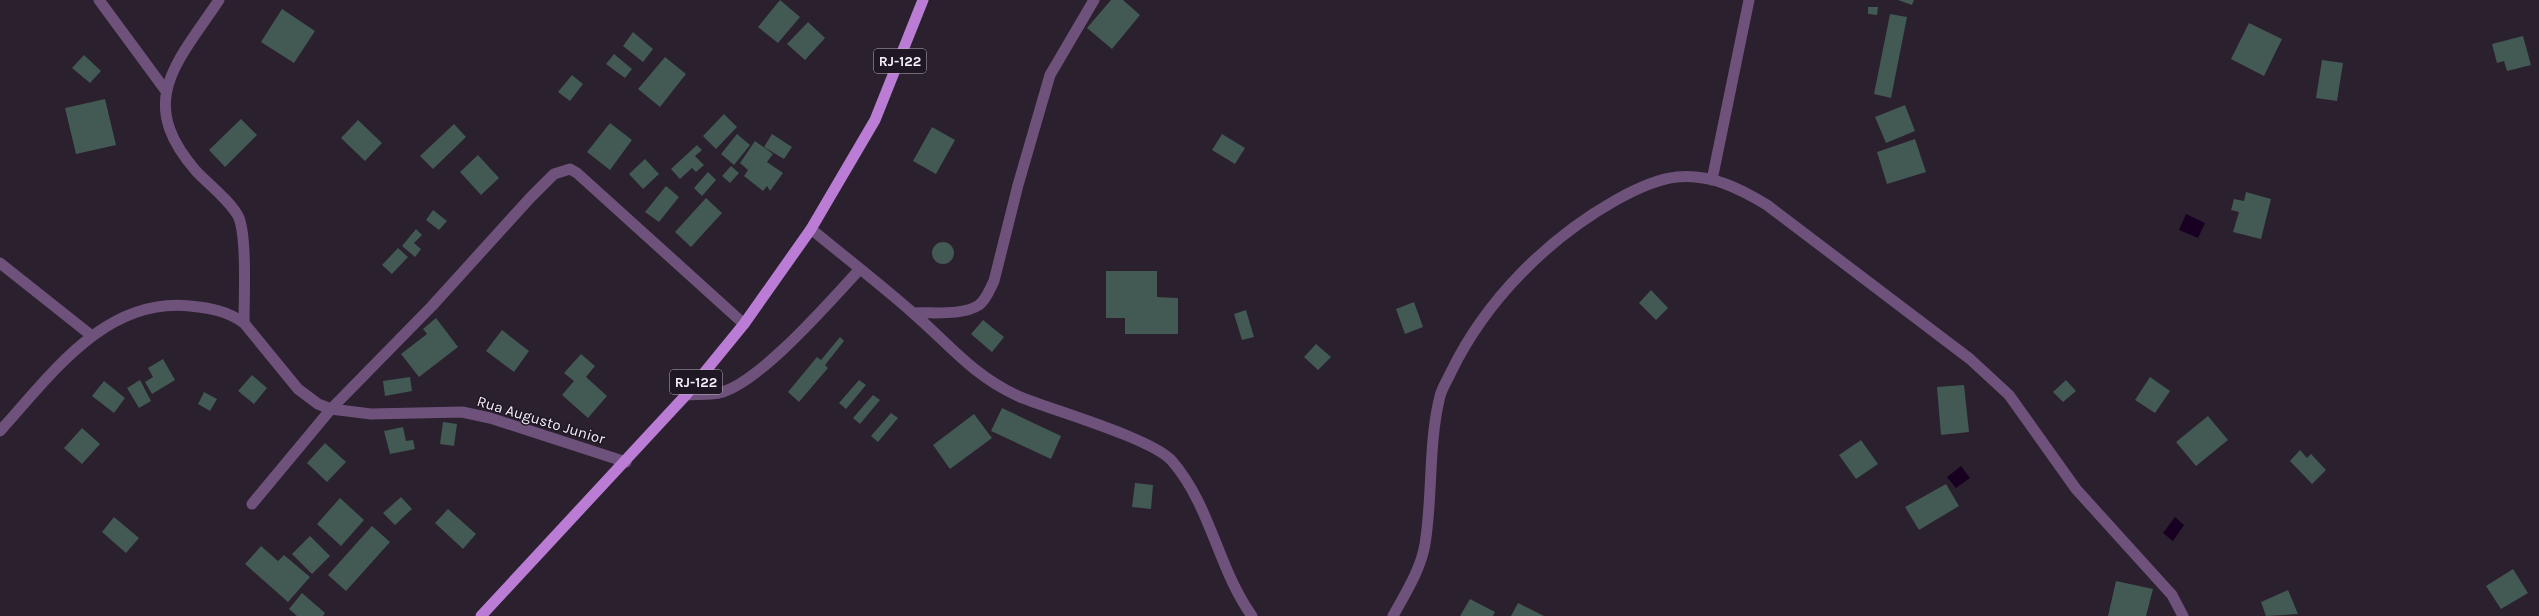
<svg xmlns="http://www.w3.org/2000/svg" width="2539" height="616" font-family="Karla,sans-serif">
<rect width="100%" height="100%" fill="#2a202e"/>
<path fill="#180022" d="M2186 214 2205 223 2198 238 2179 230Z
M1961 466 1970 478 1956 488 1947 477Z
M2175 517 2184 525 2173 541 2163 533Z"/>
<path fill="#435953" d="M780 0 800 17 778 43 758 27Z
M1111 0H1123L1140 15 1112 49 1087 28Z
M1898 0H1914L1912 5Z
M1868 7H1878L1877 15 1868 14Z
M282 9 315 31 294 63 261 42Z
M1890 14 1907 17 1891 98 1874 94Z
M808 22 825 38 805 60 787 44Z
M2249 23 2282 39 2264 76 2231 59Z
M633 32 653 49 643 62 623 46Z
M2523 36 2531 65 2507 71 2504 61 2497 63 2492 44Z
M614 54 632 69 625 78 606 64Z
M84 55 101 71 90 83 72 68Z
M665 57 686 74 660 107 638 89Z
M2322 60 2343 63 2337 101 2316 98Z
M572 75 583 84 570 101 558 92Z
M105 99 116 145 76 154 65 108Z
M1905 105 1915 131 1886 143 1875 117Z
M724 114 737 127 716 149 703 136Z
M241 119 257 135 225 167 209 150Z
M358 120 382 143 365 161 341 138Z
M610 123 632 140 610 170 587 152Z
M454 124 466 137 433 169 420 156Z
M932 127 955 140 936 174 913 161Z
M737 134 750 145 734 165 721 154Z
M772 134 792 147 784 159 764 147Z
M1222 134 1245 148 1235 164 1212 150Z
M1915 139 1926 172 1887 184 1877 152Z
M755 141 773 154 767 162 783 173 770 191 767 186 763 191 744 176 748 170 740 163Z
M697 145 702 150 695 156 704 165 696 172 692 168 680 179 671 169Z
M478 155 499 178 481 195 460 172Z
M645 159 659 174 643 189 629 174Z
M731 166 739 173 730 183 722 176Z
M708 172 716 180 702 196 694 188Z
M666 186 679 197 659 222 645 212Z
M2246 192 2271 199 2261 239 2233 232 2239 212 2231 210 2234 199 2244 201Z
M706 198 722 213 691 247 675 232Z
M433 210 447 221 439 230 426 220Z
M416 229 422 235 414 243 421 249 415 257 402 246Z
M932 253a11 11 0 1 1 22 0a11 11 0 1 1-22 0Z
M398 248 408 257 392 274 382 265Z
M1106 271H1157V297L1178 298V334H1125V318H1106Z
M1651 290 1668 308 1656 320 1639 303Z
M1414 302 1423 327 1405 334 1396 309Z
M1246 310 1254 337 1242 340 1234 314Z
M436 318 458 347 419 377 401 354 427 334 423 329Z
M983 320 1004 337 992 352 971 334Z
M502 330 529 351 514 372 486 351Z
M840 337 844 341 825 365 828 368 799 402 788 392 817 357 821 360Z
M1316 344 1331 357 1318 370 1304 357Z
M581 354 595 366 586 377 607 396 588 418 562 395 574 381 564 373Z
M163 359 175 380 152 394 145 382 153 377 148 368Z
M252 375 267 388 254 404 238 391Z
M410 377 412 391 385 396 383 381Z
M2150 377 2170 391 2155 413 2135 400Z
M140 380 151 401 139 408 127 388Z
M859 380 866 385 846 409 839 403Z
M2066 380 2076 391 2063 402 2053 392Z
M104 381 125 398 114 413 92 396Z
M1964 385 1969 432 1941 435 1937 387Z
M204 392 217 399 210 411 198 404Z
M873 395 880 400 860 424 853 418Z
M1002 408 1061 436 1051 459 991 431Z
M891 413 898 418 878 442 871 436Z
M974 414 992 438 950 469 933 445Z
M2208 416 2228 440 2196 466 2176 442Z
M443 422 457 424 454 446 440 444Z
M403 427 406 441 413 440 415 449 390 454 384 431Z
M82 428 100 444 82 464 64 448Z
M1861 440 1878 464 1856 479 1839 455Z
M325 443 346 462 327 482 307 463Z
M2300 450 2307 458 2311 454 2326 470 2312 484 2290 461Z
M1135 483 1153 485 1151 509 1132 507Z
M1946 484 1959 506 1919 530 1905 507Z
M401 497 412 509 395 525 383 513Z
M340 498 364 520 341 546 317 524Z
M448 509 476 534 463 549 435 523Z
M114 517 139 538 126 553 102 532Z
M372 526 390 542 346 591 328 575Z
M310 536 330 556 312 574 292 554Z
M261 546 278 561 284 555 310 577 288 602 245 564Z
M2513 569 2528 593 2501 609 2486 586Z
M2116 581 2153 589 2146 616H2108Z
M2288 590 2298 614 2266 616 2261 602Z
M302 593 325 613 323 616H297L289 609Z
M1470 599 1495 612 1493 616H1460Z
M1518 603 1544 616H1511Z"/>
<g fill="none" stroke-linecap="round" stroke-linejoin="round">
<path stroke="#6f527c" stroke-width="11" d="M99 0 166 91
M219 0C177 63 135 101 196 171 208 184 232 202 239 218 247 239 244 298 244 323
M1712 180 1749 0
M811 229C845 257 880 284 913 313 949 344 972 375 1018 396 1051 410 1152 438 1172 461 1211 506 1218 569 1252 616
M0 263 92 336
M914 313C933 312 962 316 979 305 986 300 990 289 994 281L1018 185 1050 75 1094 0
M686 395C696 394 709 395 719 393 759 384 831 300 860 269
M0 431C51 375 105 297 190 306 211 308 227 311 244 323L298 389 318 404 331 409 371 414 462 412 490 418 626 462
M252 504 331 409 432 306 530 198 554 174 570 169 577 173 744 324
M1393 616C1405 594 1421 569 1425 544 1433 495 1428 444 1440 396 1442 388 1448 379 1451 372 1486 300 1547 239 1616 200 1634 190 1656 179 1677 177 1711 174 1739 188 1767 205L1970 359 2009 395 2076 489 2172 595 2183 616"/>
<path stroke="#ba7cd4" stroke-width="11" d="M481 616 686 395 744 324 811 229 875 120 923 0"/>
</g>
<g text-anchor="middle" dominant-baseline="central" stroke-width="3" stroke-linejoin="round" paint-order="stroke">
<g fill="#201724" stroke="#b6b0ba" stroke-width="1">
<rect x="874" y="49" width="52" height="24" rx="3"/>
<rect x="670" y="370" width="52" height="24" rx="3"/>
</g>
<g font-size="14" font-weight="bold" fill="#f7f1fb">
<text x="900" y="61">RJ-122</text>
<text x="696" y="382">RJ-122</text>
</g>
<g font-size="15" fill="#f7f1fb" stroke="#201724">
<text transform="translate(541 420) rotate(17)">Rua Augusto Junior</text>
</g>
</g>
</svg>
